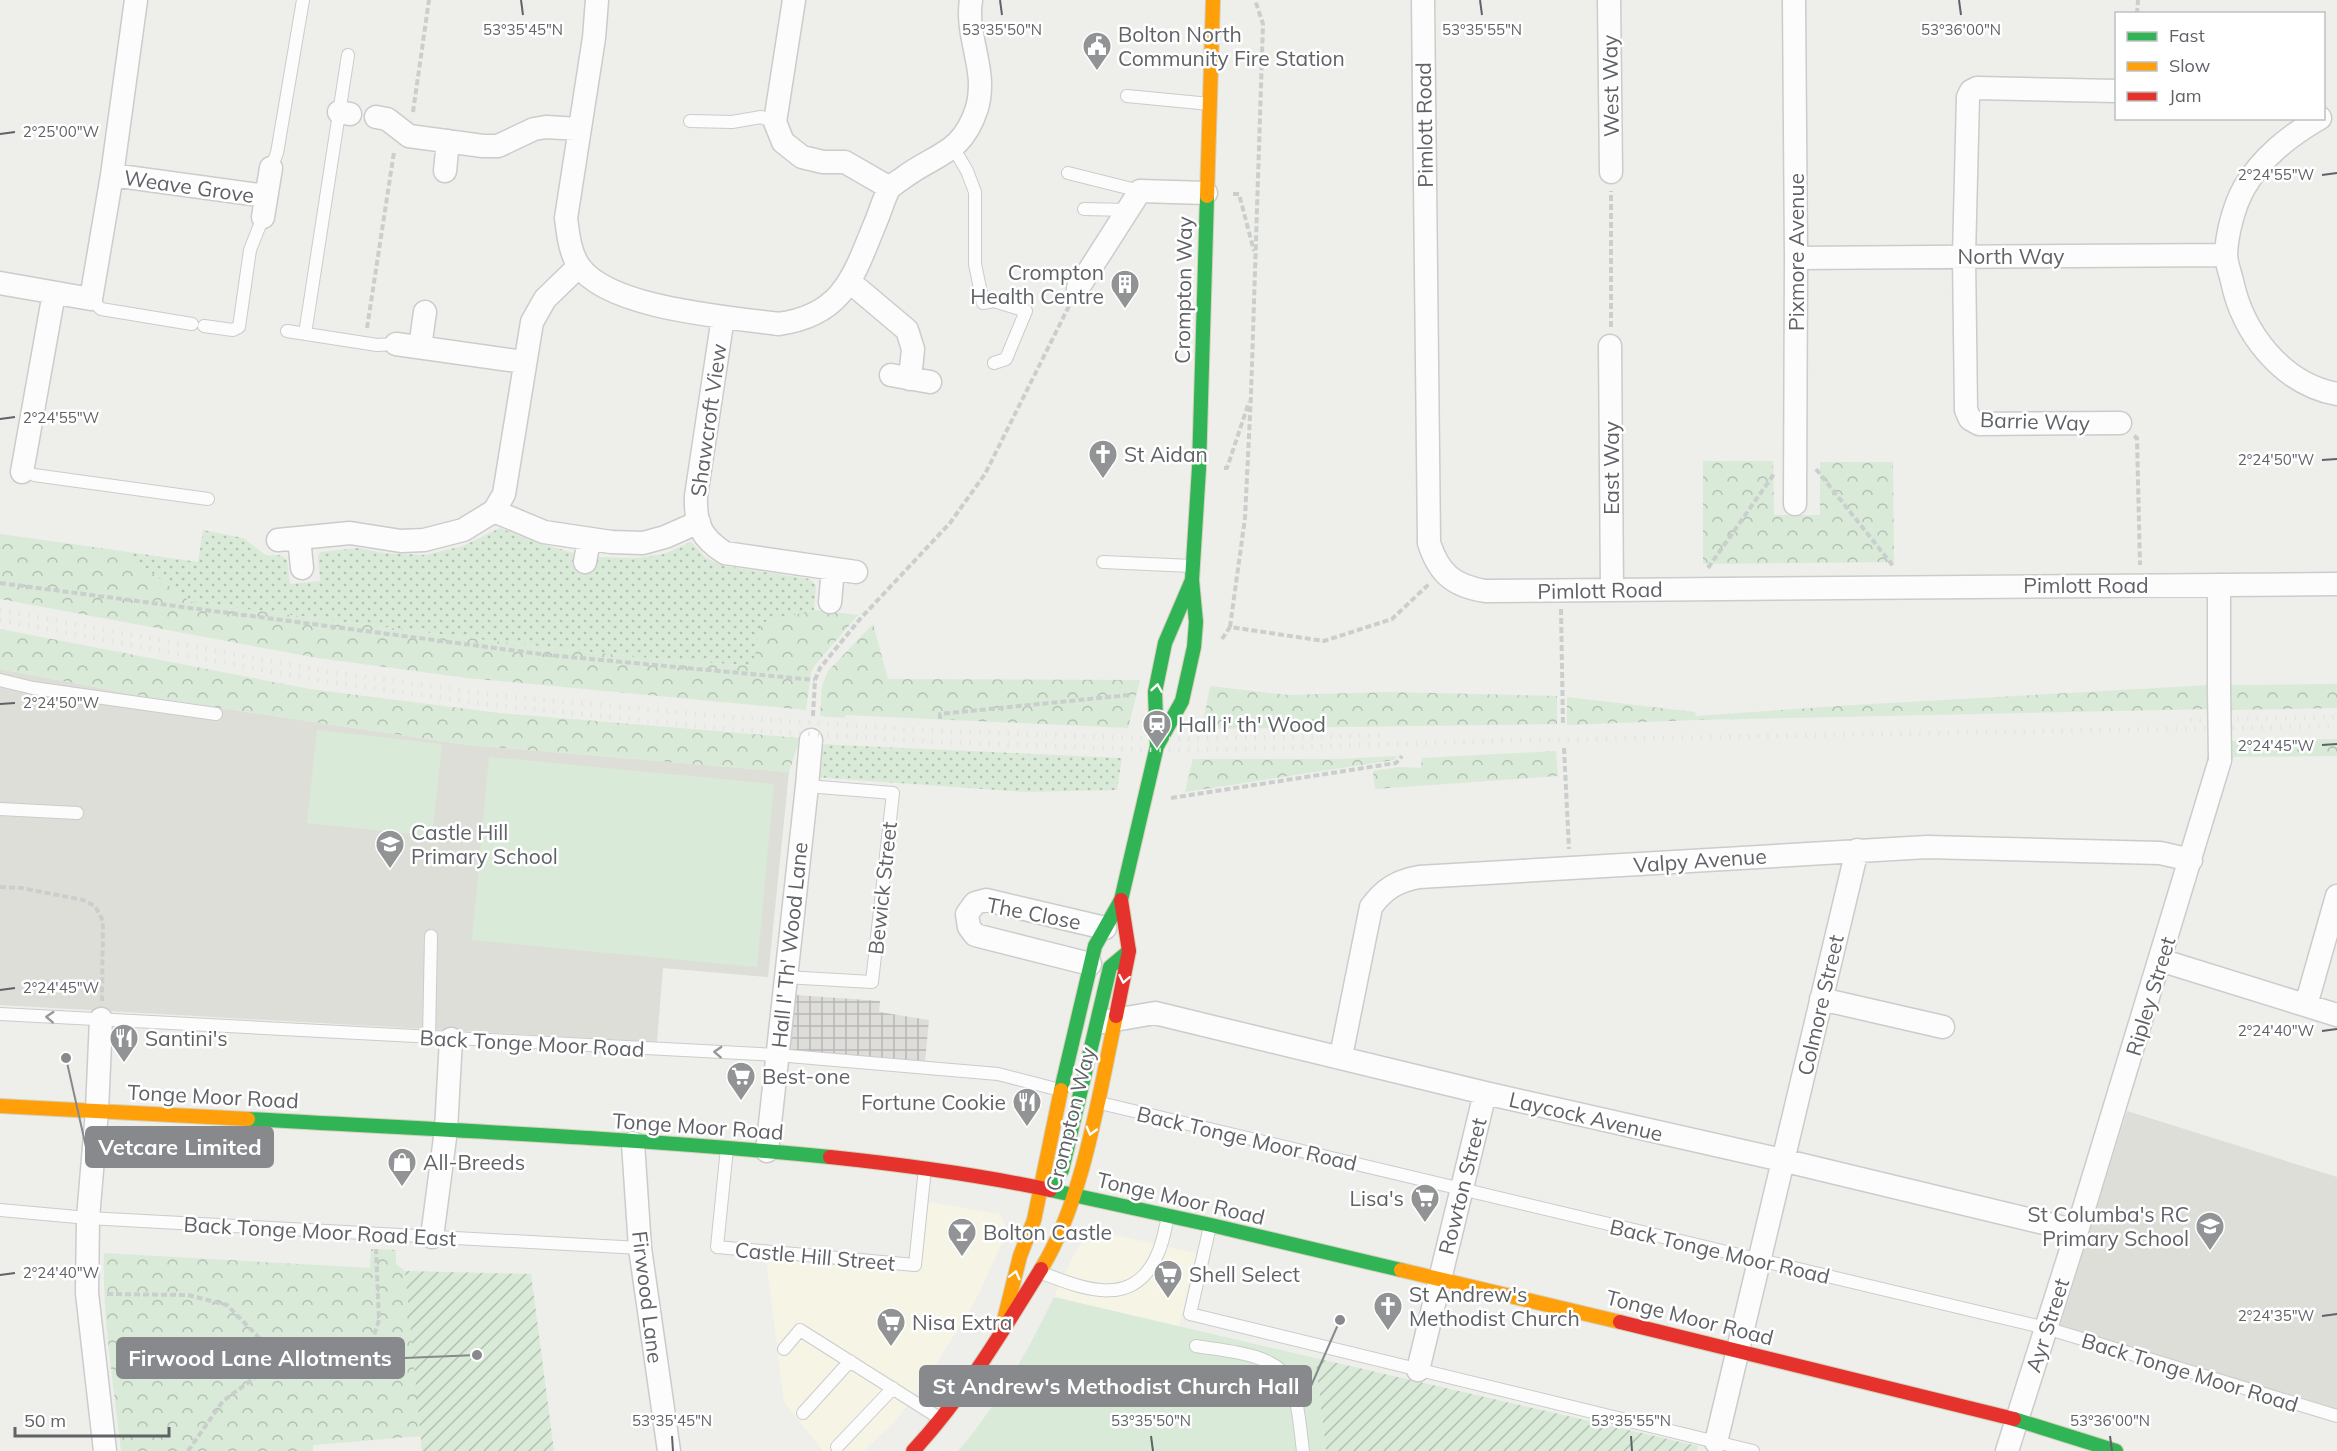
<svg xmlns="http://www.w3.org/2000/svg" width="2337" height="1451" font-family="Mulish,sans-serif">
<defs>
<pattern id="industrial-grid" width="8" height="8" patternUnits="userSpaceOnUse" patternTransform="scale(1.5)"><rect width="8" height="8" fill="#deddda"/><path d="M0 4h8M4 0v8" fill="none" stroke="#b7b7b5"/></pattern>
<pattern id="grass-dots" width="8" height="8" patternUnits="userSpaceOnUse" patternTransform="scale(1.5)"><rect width="8" height="8" fill="#d9ead8"/><path d="M2 2h.1M6 6h.1" fill="none" stroke="#b3c1b3" stroke-width="1.8" stroke-linecap="round"/></pattern>
<pattern id="forest-crowns" width="20" height="18" patternUnits="userSpaceOnUse" patternTransform="scale(1.5)"><rect width="20" height="18" fill="#d9ead8"/><path d="M2 6a3 3 0 1 1 6 0M12 15a3 3 0 1 1 6 0" fill="none" stroke="#b3c1b3"/></pattern>
<pattern id="garden-furrows" width="10" height="10" patternUnits="userSpaceOnUse" patternTransform="scale(1.5)"><rect width="10" height="10" fill="#d9ead8"/><path d="M-1 1l2-2M0 10L10 0M9 11l2-2" fill="none" stroke="#b3c1b3"/></pattern>
</defs>
<rect width="100%" height="100%" fill="#eeeeea"/>
<path fill="#f6f4e5" d="M929 1202 1000 1214 1008 1230 975 1302 921 1388 897 1419 864 1451H823L784 1402 766 1259 919 1272Z
M1111 1234 1196 1253 1179 1327 1054 1297 1074 1254 1082 1242 1094 1236Z"/>
<path fill="url(#industrial-grid)" d="M796 995 880 1001 879 1012 929 1020 925 1062 789 1051Z"/>
<path fill="#deded8" d="M0 669 147 697 468 745 789 772 768 977 663 968 657 1042 0 1005Z
M2127 1111 2337 1177V1414L2060 1327Z"/>
<path fill="url(#grass-dots)" d="M500 528 535 542 574 553 572 566 595 570 596 557 635 558 664 554 691 542 706 558 725 566 810 579 816 586 814 610 761 623 753 666 636 657 485 640 191 602 122 551 198 562 203 530 243 538 267 556C275 555 281 553 287 560L290 584 320 581 318 556 321 552 358 548 384 553 425 555 463 546Z
M817 744 1122 758 1117 790 1026 792 814 777Z"/>
<path fill="url(#forest-crowns)" d="M1703 461H1773L1774 515H1820V462H1893L1894 562 1703 564Z
M0 534 122 551 191 602 485 640 636 657 753 666 761 623 814 610 858 615 815 665 811 672 806 710 467 678 318 658 0 599Z
M873 624 888 679 1140 680 1128 728 845 715V718L820 716 822 686 828 671Z
M0 629 310 689 499 713 800 738 789 772 468 745 147 697 0 669Z
M2337 684V708L2226 710V685Z
M2211 685V709L1695 720 1567 725V697L1695 712 1696 716 1854 705Z
M1210 686 1288 695 1390 692 1557 696V724L1202 729Z
M2337 739V756L2227 757V741Z
M1556 751 1558 776 1375 789 1373 771 1399 767 1421 768 1422 758Z
M1397 756 1394 760 1185 792 1193 759H1341Z
M371 1249 396 1250V1264L405 1271 421 1436 313 1445V1451H121C114 1385 102 1319 104 1253L370 1268Z"/>
<path fill="url(#garden-furrows)" d="M405 1271 531 1274 554 1451H422Z
M1315 1358 1698 1446 1697 1451H1326Z"/>
<path fill="#d9ead8" d="M317 730 442 744 432 836 307 823Z
M489 757 774 784 757 967 472 940Z
M1054 1297 1315 1358 1326 1451H958C998 1405 1028 1351 1054 1297Z"/>
<g fill="none" stroke-linecap="round" stroke-linejoin="round">
<g stroke="#cbcccb" stroke-width="14">
<path id="lane" d="M1127 96 1210 104
M690 121 732 122 761 117 775 122
M953 147 967 171 975 192V264L983 303 994 301 1026 311 1006 359 994 363
M271 168 277 153 303 0
M1068 173 1140 191
M1084 209 1128 210
M91 299 101 309 192 324
M204 326 233 330 239 327 250 250 263 217
M287 331 377 345 396 344
M305 334 348 55
M34 475 208 499
M1103 562 1192 566
M0 680 33 688 216 714
M0 809 77 813
M785 977 872 982 893 793 807 786
M0 1014 777 1055 998 1074 1060 1090
M429 1038 431 936
M1100 1103 2046 1328 2337 1416
M727 1148 717 1247 915 1265 925 1168
M0 1210 88 1218 640 1248
M1210 1226 1190 1314 1753 1451
M1042 1273C1086 1290 1135 1309 1158 1253 1163 1242 1165 1229 1168 1217
M1196 1346C1224 1351 1276 1353 1289 1381 1299 1402 1300 1429 1303 1451
M784 1349 800 1330 941 1419
M803 1413 850 1361
M837 1447 893 1388"/>
</g>
<g stroke="#cbcccb" stroke-width="25">
<path id="street" d="M597 0 594 38 566 218C568 234 570 253 579 266 609 309 729 317 778 324 845 315 854 274 877 219 881 209 884 198 889 189 892 185 899 181 903 178 936 153 962 155 977 108 988 70 965 37 971 0
M794 0 775 122 783 142 802 157 823 162H845L890 188
M1423 0 1429 543C1439 574 1454 586 1485 591L2337 584
M1609 0 1611 172
M1794 0 1796 258 1795 504
M2116 91 1977 88 1971 91 1968 97 1964 256 1966 410 1970 419 1979 424 2120 423
M339 112 350 114
M376 117 387 119 409 136 483 146H498L534 129 546 127 579 129
M2320 118C2289 136 2262 157 2244 188 2234 206 2227 233 2226 254 2226 263 2230 272 2232 281 2243 333 2282 384 2337 394
M445 171 448 141
M112 175 266 196
M263 217 271 168
M1796 258 2226 255
M850 282 907 330 913 349 910 379
M0 283 91 299 112 175 136 0
M1078 288 1140 191 1206 193
M723 317 696 496C695 524 701 538 725 553L856 572
M396 344 524 362
M1610 346 1612 590
M420 347 425 312
M891 375 930 382
M22 472 54 293
M494 511 544 532 611 542 643 543 665 537 699 522
M299 538 302 568
M278 540 350 533 401 541 424 540 463 530 494 511 504 494 532 322 545 299 579 266
M585 562 589 540
M830 602 833 569
M2219 688V585
M2160 960 2337 1015
M1090 964 975 935 969 927 967 914 975 903 986 900 1105 928
M1821 999 1943 1027
M2306 1005 2337 896
M101 1019 97 1111 88 1218 87 1293 105 1451
M1103 1022 1155 1013 1485 1093 1782 1160 2077 1231
M1341 1056 1371 907C1384 889 1397 881 1419 877L1927 847 2160 853 2191 860
M633 1143 640 1248 669 1451
M767 1151 807 786 811 740
M432 1237 446 1130 451 1039
M1418 1370 1485 1093
M1716 1442 1857 850
M2007 1451 2077 1231 2220 760"/>
</g>
<g stroke="#d4d0ba" stroke-width="16">
<path id="fast" d="M1157 746 1182 701 1194 647 1196 622 1192 580 1199 468 1207 196
M1061 1090 1095 946 1121 900 1157 746 1155 692 1165 643 1192 580
M248 1119C442 1130 637 1138 830 1157
M1040 1187 1054 1182 1062 1170 1110 967 1129 951
M1050 1190 1211 1225 1401 1270
M2014 1419 2116 1451"/>
</g>
<g stroke="#d4d0ba" stroke-width="16">
<path id="slow" d="M1207 196 1213 0
M0 1106 248 1119
M1041 1269C1083 1202 1099 1094 1116 1016
M1401 1270 1620 1322
M1001 1332 1020 1256 1034 1220 1061 1090"/>
</g>
<g stroke="#d4d0ba" stroke-width="16">
<path id="jam" d="M1116 1016 1129 951 1121 900
M830 1157C906 1165 976 1174 1050 1190
M1620 1322 2014 1419
M913 1451C964 1396 1002 1332 1041 1269"/>
</g>
<path stroke="#cacfcd" stroke-width="4" stroke-dasharray="6 3" stroke-linecap="butt" d="M2137 14 2138 0
M413 112 429 0
M1233 194H1239L1254 251
M1611 327V191
M367 328 394 152
M2134 436 2137 438 2140 565
M1224 468H1227L1249 402
M1816 469 1894 567
M1708 568 1774 474
M0 583 548 655 815 680
M1561 609 1563 726
M1230 627 1245 518 1251 395 1263 24 1255 0
M1222 639 1230 627 1324 641 1392 619 1429 584
M813 716 815 680 820 668 860 619 950 523 985 474 1069 306
M940 719V714L1129 695
M1564 748 1569 849
M1171 798 1396 763 1402 756
M0 887 22 888 83 900 95 906 103 921 102 1001
M107 1294 188 1295 227 1305 280 1359
M188 1451 223 1401 280 1359 341 1367 369 1351 379 1320 376 1249"/>
<use href="#lane" stroke="#fcfcfc" stroke-width="12"/>
<use href="#street" stroke="#fcfcfc" stroke-width="22"/>
<use href="#fast" stroke="#30b455" stroke-width="14"/>
<use href="#slow" stroke="#ff9f0a" stroke-width="14"/>
<use href="#jam" stroke="#e5322d" stroke-width="14"/>
<path stroke="#e4e4e3" stroke-width="4.5" stroke-dasharray="1.5 8" stroke-linecap="butt" d="M0 610 329 672 501 696 741 718 939 731 1163 739 1383 736
M0 620 322 681 501 706 727 729 940 742 1157 750 1242 749 1488 741 2337 726
M2190 720 2337 717"/>
<g stroke="#cbcccb" stroke-width="25" stroke-linecap="butt">
<path id="street-bridge" d="M2219 688 2220 760"/>
</g>
<use href="#street-bridge" stroke="#fcfcfc" stroke-width="22"/>
</g>
<defs><path id="oneway-chevron" d="M-2-3.5L2.5 0L-2 3.5" fill="none" stroke-width="1.6" stroke-linecap="round" stroke-linejoin="round" transform="scale(1.5)"/></defs>
<g stroke="#fff">
<use href="#oneway-chevron" transform="translate(1157 688) rotate(-81)"/>
<use href="#oneway-chevron" transform="translate(1124 979) rotate(101)"/>
<use href="#oneway-chevron" transform="translate(1091 1131) rotate(105)"/>
<use href="#oneway-chevron" transform="translate(1015 1275) rotate(-76)"/>
</g>
<g stroke="#96989b">
<use href="#oneway-chevron" transform="translate(50 1017) rotate(-177)"/>
<use href="#oneway-chevron" transform="translate(718 1052) rotate(-177)"/>
</g>
<path fill="none" stroke="#5f6267" stroke-width="2" d="M521 0 523 15M1000 0 1002 15M1480 0 1482 15M1959 0 1961 15M0 134 15 132M2322 175 2337 173M0 419 15 417M2322 460 2337 459M0 704 15 703M2322 745 2337 744M0 990 15 988M2322 1031 2337 1029M0 1275 15 1273M2322 1316 2337 1314M672 1436 673 1451M1151 1436 1153 1451M1631 1436 1632 1451M2110 1436 2112 1451"/>
<defs>
<g id="civic-pin" transform="scale(1.5)"><path d="M0 17L-7.5 6A9.5 9.5 0 1 1 7.5 6Z" fill="#919395" stroke="#fff"/><path d="M-.6-6.5H3V-4.5H.6V-3L4-1V1h2V6H-6V1h2V-1L-.6-3ZM-1.2 2.5V6h2.4V2.5Z" fill="#fff"/></g>
<g id="building-pin" transform="scale(1.5)"><path d="M0 17L-7.5 6A9.5 9.5 0 1 1 7.5 6Z" fill="#919395" stroke="#fff"/><path d="M-4-6H4V6H1V3H-1V6H-4ZM-2.5-4.3h1.7v1.8h-1.7ZM.8-4.3h1.7v1.8H.8ZM-2.5-1h1.7V.8h-1.7ZM.8-1h1.7V.8H.8Z" fill="#fff"/></g>
<g id="church-pin" transform="scale(1.5)"><path d="M0 17L-7.5 6A9.5 9.5 0 1 1 7.5 6Z" fill="#919395" stroke="#fff"/><path d="M-1.2-6h2.4v3.5h3.3v2.4h-3.3V6h-2.4V-.1h-3.3v-2.4h3.3Z" fill="#fff"/></g>
<g id="station-pin" transform="scale(1.5)"><path d="M0 17L-7.5 6A9.5 9.5 0 1 1 7.5 6Z" fill="#919395" stroke="#fff"/><path d="M-3-6H3Q5-6 5-4V2Q5 4 3 4L4.5 6H3L1.5 4h-3L-3 6H-4.5L-3 4Q-5 4-5 2V-4Q-5-6-3-6ZM-3.5-4v3h7v-3ZM-3.5 1v1.5H-2V1ZM2 1v1.5H3.5V1Z" fill="#fff"/></g>
<g id="school-pin" transform="scale(1.5)"><path d="M0 17L-7.5 6A9.5 9.5 0 1 1 7.5 6Z" fill="#919395" stroke="#fff"/><path d="M0-5L7-2L0 1L-7-2ZM-4 1L0 2.5L4 1V4Q0 6-4 4Z" fill="#fff"/></g>
<g id="restaurant-pin" transform="scale(1.5)"><path d="M0 17L-7.5 6A9.5 9.5 0 1 1 7.5 6Z" fill="#919395" stroke="#fff"/><path d="M-5-6h1v4h1v-4h1v4h1v-4h1v5L-1.5 .5V6h-2V.5L-5-1ZM5-6V6H3V1.5H1.5Q1.5-4 5-6Z" fill="#fff"/></g>
<g id="supermarket-pin" transform="scale(1.5)"><path d="M0 17L-7.5 6A9.5 9.5 0 1 1 7.5 6Z" fill="#919395" stroke="#fff"/><path d="M-6-5.5h2.5l.6 2H6L4.5 2H-2.5L-4.4-4H-6ZM-1.5 3.2a1.3 1.3 0 1 0 .1 0ZM3 3.2a1.3 1.3 0 1 0 .1 0Z" fill="#fff"/></g>
<g id="shop-pin" transform="scale(1.5)"><path d="M0 17L-7.5 6A9.5 9.5 0 1 1 7.5 6Z" fill="#919395" stroke="#fff"/><path d="M-5-2.5h2.3a2.7 3.5 0 0 1 5.4 0H5L5.5 6h-11ZM-1.5-2.5h3a1.5 2.3 0 0 0-3 0Z" fill="#fff"/></g>
<g id="bar-pin" transform="scale(1.5)"><path d="M0 17L-7.5 6A9.5 9.5 0 1 1 7.5 6Z" fill="#919395" stroke="#fff"/><path d="M-6-5H6L.8 .8V4.5H3.5V6h-7V4.5H-.8V.8Z" fill="#fff"/></g>
</defs>
<g fill-rule="evenodd">
<use href="#civic-pin" x="1097" y="46"/>
<use href="#building-pin" x="1125" y="284"/>
<use href="#church-pin" x="1103" y="454"/>
<use href="#station-pin" x="1157" y="724"/>
<use href="#school-pin" x="390" y="844"/>
<use href="#restaurant-pin" x="124" y="1038"/>
<use href="#supermarket-pin" x="741" y="1076"/>
<use href="#restaurant-pin" x="1027" y="1102"/>
<use href="#shop-pin" x="402" y="1162"/>
<use href="#supermarket-pin" x="1425" y="1198"/>
<use href="#school-pin" x="2210" y="1226"/>
<use href="#bar-pin" x="962" y="1232"/>
<use href="#supermarket-pin" x="1168" y="1274"/>
<use href="#church-pin" x="1388" y="1306"/>
<use href="#supermarket-pin" x="891" y="1322"/>
</g>
<g text-anchor="middle" dominant-baseline="central" stroke-width="5" stroke-linejoin="round" paint-order="stroke">
<g font-size="21" fill="#5f6267" stroke="#fff" text-anchor="start">
<text x="1118" y="34">Bolton North<tspan x="1118" dy="24">Community Fire Station</tspan></text>
<text x="1104" y="272" text-anchor="end">Crompton<tspan x="1104" dy="24">Health Centre</tspan></text>
<text x="1124" y="454">St Aidan</text>
<text x="1178" y="724">Hall i' th' Wood</text>
<text x="411" y="832">Castle Hill<tspan x="411" dy="24">Primary School</tspan></text>
<text x="145" y="1038">Santini's</text>
<text x="762" y="1076">Best-one</text>
<text x="1006" y="1102" text-anchor="end">Fortune Cookie</text>
<text x="423" y="1162">All-Breeds</text>
<text x="1404" y="1198" text-anchor="end">Lisa's</text>
<text x="2189" y="1214" text-anchor="end">St Columba's RC<tspan x="2189" dy="24">Primary School</tspan></text>
<text x="983" y="1232">Bolton Castle</text>
<text x="1189" y="1274">Shell Select</text>
<text x="1409" y="1294">St Andrew's<tspan x="1409" dy="24">Methodist Church</tspan></text>
<text x="912" y="1322">Nisa Extra</text>
</g>
<g font-size="21" fill="#5f6267" stroke="#fff">
<text transform="translate(1610 86) rotate(-91)">West Way</text>
<text transform="translate(1424 125) rotate(-91)">Pimlott Road</text>
<text transform="translate(189 186) rotate(8)">Weave Grove</text>
<text transform="translate(1796 252) rotate(-90)">Pixmore Avenue</text>
<text x="2011" y="256">North Way</text>
<text transform="translate(1183 290) rotate(-89)">Crompton Way</text>
<text transform="translate(708 420) rotate(-82)">Shawcroft View</text>
<text transform="translate(2035 421) rotate(2)">Barrie Way</text>
<text transform="translate(1611 468) rotate(-90)">East Way</text>
<text x="2086" y="585">Pimlott Road</text>
<text transform="translate(1600 590) rotate(-1)">Pimlott Road</text>
<text transform="translate(1700 860) rotate(-4)">Valpy Avenue</text>
<text transform="translate(882 888) rotate(-84)">Bewick Street</text>
<text transform="translate(1034 913) rotate(11)">The Close</text>
<text transform="translate(789 945) rotate(-84)">Hall I' Th' Wood Lane</text>
<text transform="translate(2150 996) rotate(-73)">Ripley Street</text>
<text transform="translate(1820 1005) rotate(-77)">Colmore Street</text>
<text transform="translate(532 1043) rotate(3)">Back Tonge Moor Road</text>
<text transform="translate(213 1096) rotate(3)">Tonge Moor Road</text>
<text transform="translate(1586 1116) rotate(13)">Laycock Avenue</text>
<text transform="translate(1070 1119) rotate(-76)">Crompton Way</text>
<text transform="translate(698 1126) rotate(4)">Tonge Moor Road</text>
<text transform="translate(1247 1138) rotate(13)">Back Tonge Moor Road</text>
<text transform="translate(1462 1186) rotate(-76)">Rowton Street</text>
<text transform="translate(1181 1198) rotate(13)">Tonge Moor Road</text>
<text transform="translate(320 1231) rotate(3)">Back Tonge Moor Road East</text>
<text transform="translate(1720 1251) rotate(13)">Back Tonge Moor Road</text>
<text transform="translate(815 1256) rotate(5)">Castle Hill Street</text>
<text transform="translate(648 1297) rotate(83)">Firwood Lane</text>
<text transform="translate(1690 1317) rotate(14)">Tonge Moor Road</text>
<text transform="translate(2047 1325) rotate(-72)">Ayr Street</text>
<text transform="translate(2190 1372) rotate(17)">Back Tonge Moor Road</text>
</g>
</g>
<g font-size="15" text-anchor="middle" fill="#5f6267" stroke="#fff" stroke-width="5" stroke-linejoin="round" paint-order="stroke">
<text x="523" y="35">53°35'45"N</text>
<text x="1002" y="35">53°35'50"N</text>
<text x="1482" y="35">53°35'55"N</text>
<text x="1961" y="35">53°36'00"N</text>
<text x="61" y="137">2°25'00"W</text>
<text x="2276" y="180">2°24'55"W</text>
<text x="61" y="423">2°24'55"W</text>
<text x="2276" y="465">2°24'50"W</text>
<text x="61" y="708">2°24'50"W</text>
<text x="2276" y="751">2°24'45"W</text>
<text x="61" y="993">2°24'45"W</text>
<text x="2276" y="1036">2°24'40"W</text>
<text x="61" y="1278">2°24'40"W</text>
<text x="2276" y="1321">2°24'35"W</text>
<text x="672" y="1426">53°35'45"N</text>
<text x="1151" y="1426">53°35'50"N</text>
<text x="1631" y="1426">53°35'55"N</text>
<text x="2110" y="1426">53°36'00"N</text>
</g>
<path fill="none" stroke="#87898c" stroke-width="2" d="M66 1058L86 1147M477 1355L404 1358M1340 1320L1311 1386"/>
<g fill="#87898c" stroke="#fff" stroke-width="2">
<circle cx="66" cy="1058" r="6"/>
<circle cx="477" cy="1355" r="6"/>
<circle cx="1340" cy="1320" r="6"/>
</g>
<g fill="#87898c" stroke="#87898c" stroke-width="2">
<rect x="86" y="1127" width="187" height="40" rx="6"/>
<rect x="117" y="1338" width="287" height="40" rx="6"/>
<rect x="920" y="1366" width="391" height="40" rx="6"/>
</g>
<g font-size="22" text-anchor="middle" font-weight="bold" fill="#fff">
<text x="180" y="1155">Vetcare Limited</text>
<text x="260" y="1366">Firwood Lane Allotments</text>
<text x="1116" y="1394">St Andrew's Methodist Church Hall</text>
</g>
<rect x="2115" y="12" width="210" height="108" fill="#ffffff" stroke="#bfc0c2" stroke-width="1.5"/>
<rect x="2127" y="32" width="30" height="9" fill="#30b455" stroke="#bfc0c2" stroke-width="1.5"/>
<text x="2169" y="42" font-size="18" fill="#5f6267">Fast</text>
<rect x="2127" y="62" width="30" height="9" fill="#ff9f0a" stroke="#bfc0c2" stroke-width="1.5"/>
<text x="2169" y="72" font-size="18" fill="#5f6267">Slow</text>
<rect x="2127" y="92" width="30" height="9" fill="#e5322d" stroke="#bfc0c2" stroke-width="1.5"/>
<text x="2169" y="102" font-size="18" fill="#5f6267">Jam</text>
<path d="M15 1427v9h154v-9" fill="none" stroke="#5f6267" stroke-width="3"/>
<text x="24" y="1427" font-size="18" fill="#5f6267" stroke="#ffffff" stroke-width="4.5" paint-order="stroke">50 m</text>
</svg>
